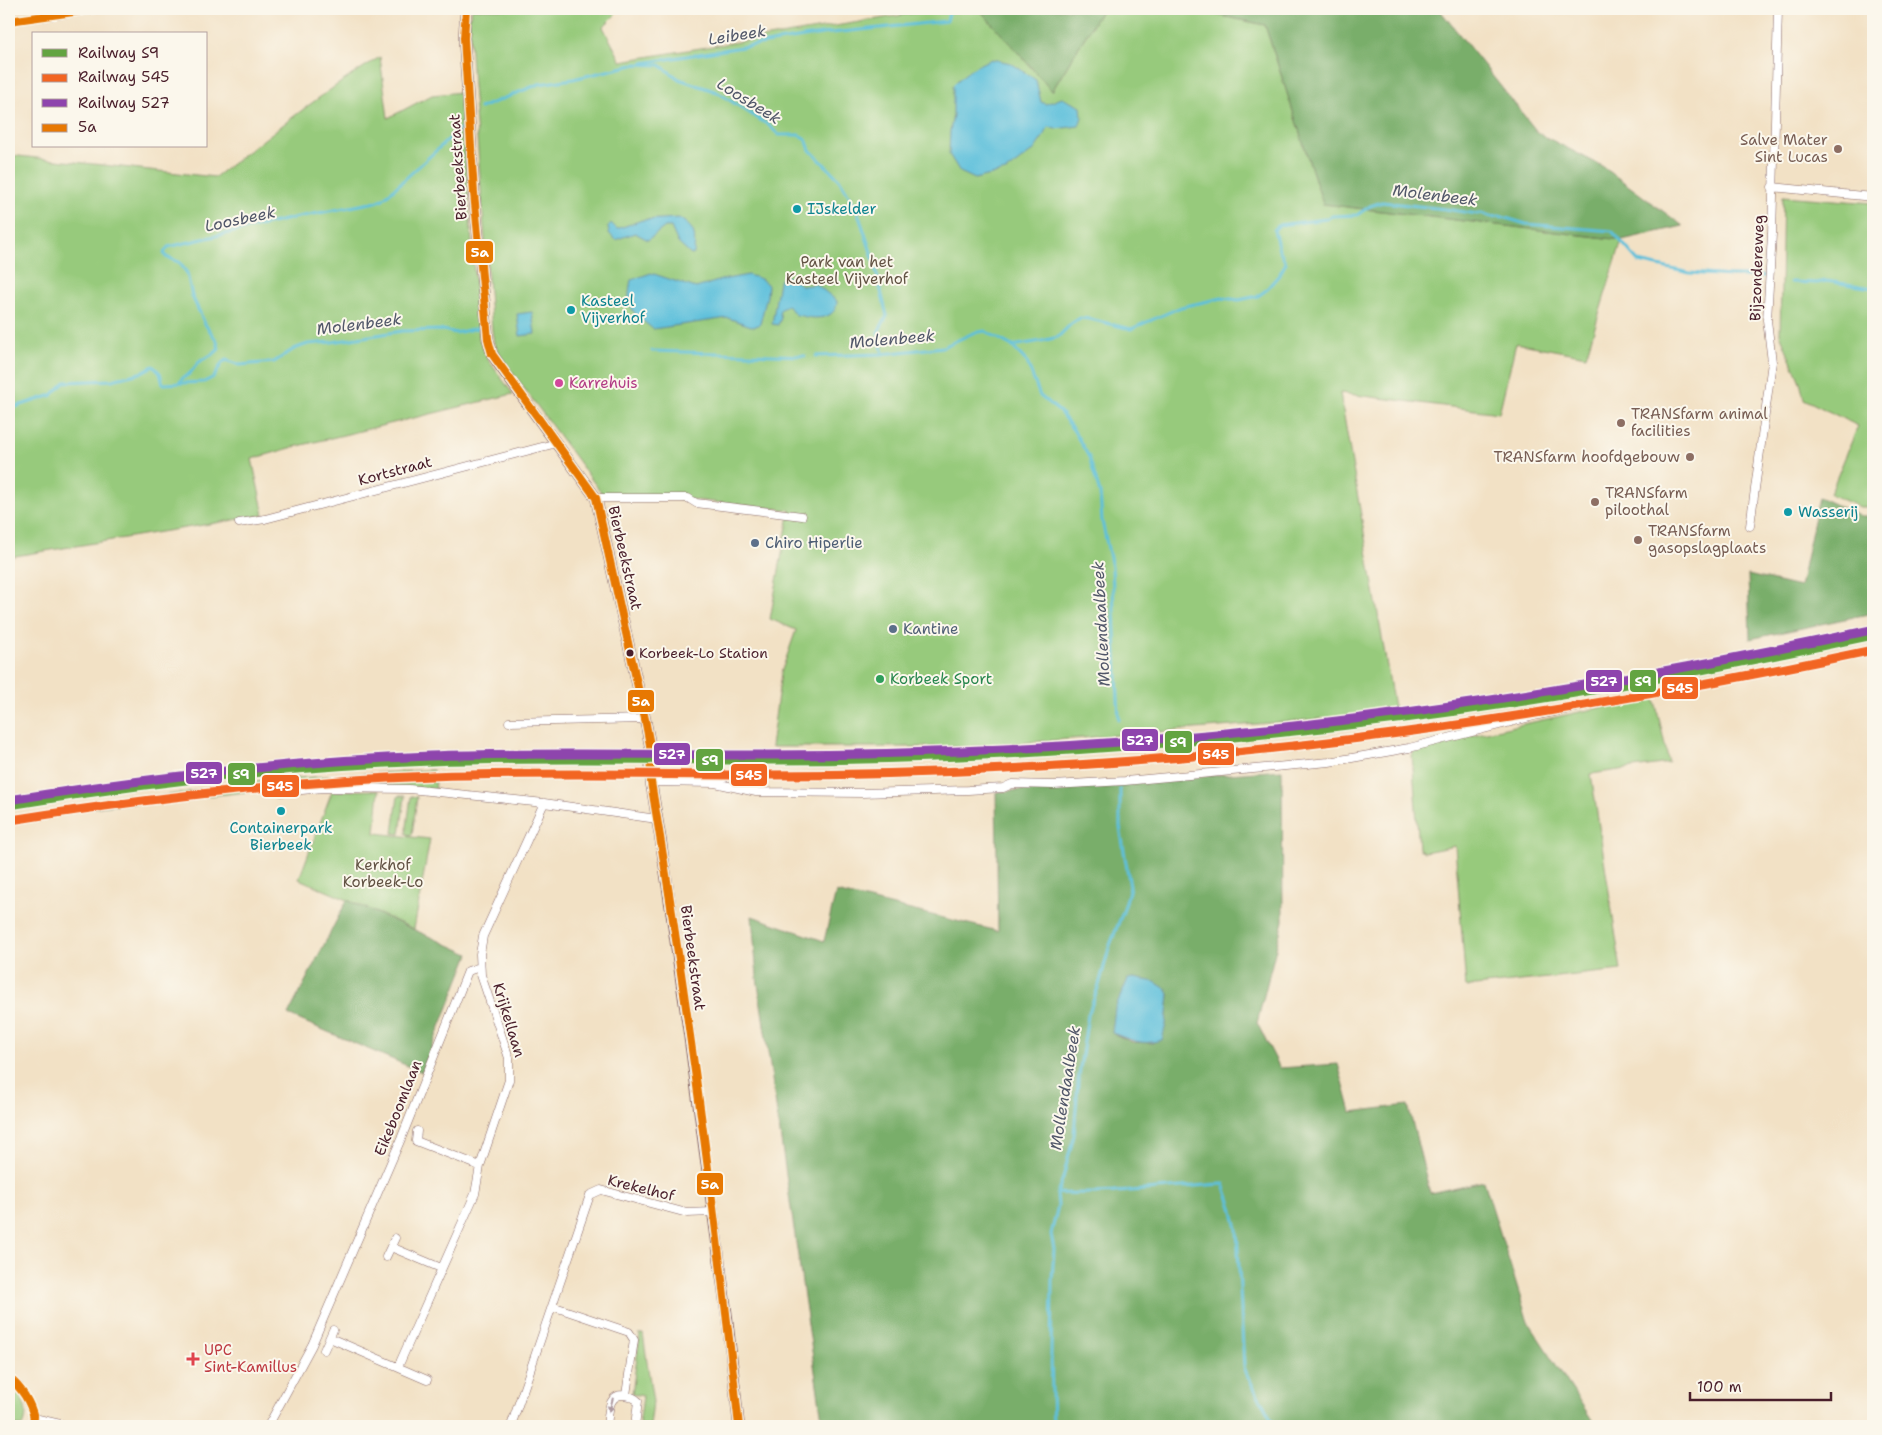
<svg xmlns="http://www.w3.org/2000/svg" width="1882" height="1435" font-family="'Shantell Sans',sans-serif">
<rect width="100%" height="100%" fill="#fbf7ec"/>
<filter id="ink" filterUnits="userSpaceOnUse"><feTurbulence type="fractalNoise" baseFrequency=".02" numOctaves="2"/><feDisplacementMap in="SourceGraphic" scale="10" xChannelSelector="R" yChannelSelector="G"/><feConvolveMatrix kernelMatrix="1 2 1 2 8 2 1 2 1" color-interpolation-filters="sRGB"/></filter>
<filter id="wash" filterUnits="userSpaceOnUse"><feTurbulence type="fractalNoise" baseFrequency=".0096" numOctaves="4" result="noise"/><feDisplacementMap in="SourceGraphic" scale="20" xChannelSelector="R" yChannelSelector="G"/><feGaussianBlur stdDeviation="1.12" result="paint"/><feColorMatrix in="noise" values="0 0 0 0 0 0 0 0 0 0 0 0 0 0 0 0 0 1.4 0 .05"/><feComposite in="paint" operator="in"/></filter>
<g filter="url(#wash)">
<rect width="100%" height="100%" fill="#f2e1c5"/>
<path fill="#97ca7b" stroke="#707453" d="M472 9H621L603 27 621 61 939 9H979L1052 91 1102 9H1189L1265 25 1323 204 1622 240 1586 356 1516 343 1499 413 1340 393 1395 713 970 747H771L781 673 796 630 770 619 790 510 694 500 603 495 501 357 494 343 492 330 473 86 469 21Z
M380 57 388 118 432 95 461 92 479 339 489 361 513 394 294 447 252 459 264 515 9 557V155L215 177C269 136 322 92 380 57Z
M1783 196 1873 203V507H1860L1830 494 1858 426 1804 399 1800 382 1780 334Z
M1654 696 1669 763 1591 774 1621 970 1466 987 1455 846 1425 852 1419 849 1412 755 1417 747Z
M433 770 436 789 323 786 266 790 68 810 69 813 9 823V820L265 780Z
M379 790 375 833 430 839 414 929 299 879 332 791Z
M398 796H405L400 834 393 833Z
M411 796 417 797 412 835 406 834Z
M640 1334H643L653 1402 650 1426 639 1425 643 1396 632 1394Z
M9 1392 20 1396C26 1406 28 1415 23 1426H9Z"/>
<path fill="#79ae6b" stroke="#62664b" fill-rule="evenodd" d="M979 9H1102L1052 91Z
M1189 9H1439L1538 133 1602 166 1683 226 1622 240 1323 204 1265 25Z
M1819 497 1860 516H1873V613L1750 639 1748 575 1800 587Z
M1282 770 1283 921 1257 1023 1280 1068 1338 1064 1351 1112 1408 1105 1430 1193 1484 1181 1528 1322 1596 1426H823L757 977 752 916 824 941 836 892 998 931 996 792ZM1169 994 1166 1024 1153 1043 1132 1042 1112 1033Z
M347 900 469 954 422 1072 288 1015Z"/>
<path fill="#5dc0db" stroke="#547083" d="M992 59 1011 63 1036 80 1041 102 1046 104 1062 98 1081 107 1082 117 1079 126 1055 129 1049 127 1046 130 1043 137 1034 150 1006 171 975 179 960 172 949 154 950 131 953 115V85C965 73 975 65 992 59Z
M679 218C697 230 695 234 694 254L691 255 678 243 671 227H665L648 240 635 233 615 240 609 233 608 227 611 223 617 229 642 220Z
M651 273 696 288 721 280 748 275 761 279 768 285 767 296 760 324 754 327 728 318 653 329C632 312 625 308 631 280Z
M787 276 803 286 816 284 837 301C837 319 816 320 802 316 801 316 795 315 795 314 791 311 791 307 787 305L779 311 781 318 778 325 772 324 779 281 781 278Z
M532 312 535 334 520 336 517 314Z
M1134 978 1155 982 1166 989 1169 994 1166 1024 1162 1040C1140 1046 1132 1040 1112 1033L1115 1008 1128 979Z"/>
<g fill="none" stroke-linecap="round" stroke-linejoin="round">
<path stroke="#5dc0db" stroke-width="3" d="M643 63 822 34 947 21 950 9
M480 108 539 84 573 79 637 64 660 65 679 79 717 92 768 125 779 135H799L806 139 810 150 839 179 856 207 873 258 887 316 878 332 883 354
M1791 282 1817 283 1826 281 1873 288
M1012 346 1027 362 1040 396 1060 412 1074 431 1089 457 1100 493 1102 521 1112 567 1119 720
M652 351 805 356
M816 356 883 354 943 347 973 333 985 331 1012 346 1042 341 1058 337 1071 324 1080 318 1090 319 1131 329 1181 307 1222 298 1239 300 1258 296 1265 291 1279 275 1286 263 1279 250 1274 230 1279 225 1326 219 1332 216 1357 215 1370 206 1382 202 1445 209 1477 214 1481 213 1492 217 1499 216 1526 224 1612 231 1639 262 1690 273 1731 276H1764
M180 382C182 377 185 377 189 374 194 370 196 363 202 360 208 356 214 355 219 349L217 341 205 324 192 296 187 273 179 262 166 257 164 253 168 247 298 217 376 202 383 199 461 128
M9 409 52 395 65 382 112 380 140 373 153 366 160 373 163 384 204 382 214 377 222 363 226 360 240 365 274 362 294 349 308 344 332 342 402 331 443 330 456 333 477 328
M1057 1193C1113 1195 1169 1187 1224 1184L1232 1207 1237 1229 1244 1367 1248 1377 1275 1426
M1053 1426 1051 1355 1052 1280 1054 1249 1051 1234 1058 1206 1057 1193 1063 1178 1074 1135 1078 1082 1088 1015 1099 985 1110 945 1124 909 1130 887 1120 827V789"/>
</g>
</g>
<g filter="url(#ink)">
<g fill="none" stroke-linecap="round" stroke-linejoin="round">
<g stroke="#856361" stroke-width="9">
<path id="street" d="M9 21 58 15 95 9
M1772 187 1873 197
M596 498H688L696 503 802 516
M239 523 265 519 557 443
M1750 526 1772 362 1767 320 1772 234 1778 9
M509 722 645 719
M651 782 715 783 756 792 862 793 968 790 1003 788 1012 784 1053 785 1125 781 1329 762 1409 748 1538 715 1736 678 1873 650
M281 792 323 788 409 789 544 803 657 819
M417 1131 416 1141 480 1166
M391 1247 441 1268
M386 1257 395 1238
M552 1306 629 1332 634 1340 626 1395
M330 1338 427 1380
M324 1350 333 1330
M398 1367 475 1194 480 1166 509 1080V1058L481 975 480 954 483 936 544 803
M9 1378 19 1386 33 1413 34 1418 29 1426
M34 1418 69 1426
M268 1426 312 1345 401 1139 468 971 480 967
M511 1426 590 1195 601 1190 687 1213 713 1212
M607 1426C609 1414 607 1394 624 1395 630 1396 634 1397 638 1401L635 1426"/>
</g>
<g stroke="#856361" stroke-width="12">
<path id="secondary" d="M466 9 464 38 474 193 488 339 492 354 503 370 596 498 645 719 650 745 651 782 661 842 689 1034 727 1317 739 1426"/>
</g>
<use href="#street" stroke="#fff" stroke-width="8"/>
<use href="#secondary" stroke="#fff" stroke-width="10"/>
<g stroke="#fbf7ec" stroke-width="11">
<path id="bus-1" d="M466 9 464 38 474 193 488 339 492 354 596 498 645 719 650 745 651 782C687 996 715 1211 739 1426
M9 21 95 9
M9 1378C21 1387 31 1403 34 1418L29 1426"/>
</g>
<use href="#bus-1" stroke="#e77802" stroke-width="8"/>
<g stroke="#fbf7ec" stroke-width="12">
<path id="rail-1" d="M9 805C149 782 289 766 431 761 544 757 657 760 770 760 848 760 927 758 1005 754 1215 743 1426 720 1633 683 1713 668 1793 652 1873 635"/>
</g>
<g stroke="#fbf7ec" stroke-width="12">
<path id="rail-2" d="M11 820C150 798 291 781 432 776 545 772 658 775 771 775 849 775 928 773 1006 769 1300 755 1586 711 1873 650"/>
</g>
<g stroke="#fbf7ec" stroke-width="12">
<path id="rail-3" d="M9 800C148 778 289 761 430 756 543 752 656 755 769 755 847 755 926 753 1004 749 1297 736 1584 691 1871 630"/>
</g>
<use href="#rail-1" stroke="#63a441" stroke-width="9"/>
<use href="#rail-2" stroke="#f26522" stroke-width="9"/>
<use href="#rail-3" stroke="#8e44ad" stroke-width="9"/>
</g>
<defs><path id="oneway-solid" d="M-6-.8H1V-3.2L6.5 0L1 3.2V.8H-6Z" transform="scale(1.25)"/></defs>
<use fill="#ae9aa0" href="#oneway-solid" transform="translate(611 1405) rotate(105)"/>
</g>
<g fill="#8d6e63" stroke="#fbf7ec" stroke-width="2">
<circle cx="1838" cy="149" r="5"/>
<circle cx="1621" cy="423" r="5"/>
<circle cx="1690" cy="457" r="5"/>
<circle cx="1595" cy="502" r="5"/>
<circle cx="1638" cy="540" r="5"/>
</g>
<g fill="#0f9aa8" stroke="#fbf7ec" stroke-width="2">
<circle cx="797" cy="209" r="5"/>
<circle cx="571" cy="310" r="5"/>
<circle cx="1788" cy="512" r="5"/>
<circle cx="281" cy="811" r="5"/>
</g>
<circle fill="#d1479c" stroke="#fbf7ec" stroke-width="2" cx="559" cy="383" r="5"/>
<g fill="#5c6f8a" stroke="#fbf7ec" stroke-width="2">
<circle cx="755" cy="543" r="5"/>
<circle cx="893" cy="629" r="5"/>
</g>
<circle fill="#4a1f2b" stroke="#fbf7ec" stroke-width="2" cx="630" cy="653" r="4.5"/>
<circle fill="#2e9e5b" stroke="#fbf7ec" stroke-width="2" cx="880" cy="679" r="5"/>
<path fill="#e0444e" stroke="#fbf7ec" stroke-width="2" d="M190.5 1351.5h5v5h5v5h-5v5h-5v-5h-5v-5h5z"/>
<g text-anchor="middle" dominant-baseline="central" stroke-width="4" stroke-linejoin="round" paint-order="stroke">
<g font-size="14" fill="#4a1f2b" stroke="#fbf7ec" text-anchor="start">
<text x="639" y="653">Korbeek-Lo Station</text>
</g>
<g font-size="15" fill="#785e54" stroke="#fbf7ec" text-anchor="start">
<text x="1828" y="140" text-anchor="end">Salve Mater<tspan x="1828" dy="17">Sint Lucas</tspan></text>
<text x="1631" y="414">TRANSfarm animal<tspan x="1631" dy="17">facilities</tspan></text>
<text x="1680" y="457" text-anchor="end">TRANSfarm hoofdgebouw</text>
<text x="1605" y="493">TRANSfarm<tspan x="1605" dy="17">piloothal</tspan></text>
<text x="1648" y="531">TRANSfarm<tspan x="1648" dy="17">gasopslagplaats</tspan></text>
</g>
<g font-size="15" fill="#4a1f2b" stroke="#fbf7ec">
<text transform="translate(458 167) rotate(-94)">Bierbeekstraat</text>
<text transform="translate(1757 268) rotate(-88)">Bijzondereweg</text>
<text transform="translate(395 471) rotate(-15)">Kortstraat</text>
<text transform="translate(625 558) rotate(77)">Bierbeekstraat</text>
<text transform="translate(693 958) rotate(82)">Bierbeekstraat</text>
<text transform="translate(509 1020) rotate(73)">Krijkellaan</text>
<text transform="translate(398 1108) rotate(-68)">Eikeboomlaan</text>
<text transform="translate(641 1188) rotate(14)">Krekelhof</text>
</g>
<g font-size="15" fill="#0d838f" stroke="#fbf7ec" text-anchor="start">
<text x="807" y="209">IJskelder</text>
<text x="581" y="301">Kasteel<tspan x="581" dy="17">Vijverhof</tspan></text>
<text x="1798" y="512">Wasserij</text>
<text x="281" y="828" text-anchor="middle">Containerpark<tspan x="281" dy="17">Bierbeek</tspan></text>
</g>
<g font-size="15" fill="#615243" stroke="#fbf7ec">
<text x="847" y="262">Park van het<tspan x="847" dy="17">Kasteel Vijverhof</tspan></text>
<text x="383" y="865">Kerkhof<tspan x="383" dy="17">Korbeek-Lo</tspan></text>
</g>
<g font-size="15" fill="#b23c85" stroke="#fbf7ec" text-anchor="start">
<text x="569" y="383">Karrehuis</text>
</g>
<g font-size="15" fill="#4e5e75" stroke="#fbf7ec" text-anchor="start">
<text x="765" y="543">Chiro Hiperlie</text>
<text x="903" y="629">Kantine</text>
</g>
<g font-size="15" fill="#27864d" stroke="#fbf7ec" text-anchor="start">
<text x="890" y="679">Korbeek Sport</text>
</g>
<g font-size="15" fill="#be3a42" stroke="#fbf7ec" text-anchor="start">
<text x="204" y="1350">UPC<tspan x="204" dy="17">Sint-Kamillus</tspan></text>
</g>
<g font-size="16" font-style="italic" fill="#515769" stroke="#fbf7ec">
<text transform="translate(737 35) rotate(-9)">Leibeek</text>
<text transform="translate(749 101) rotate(32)">Loosbeek</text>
<text transform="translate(1435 195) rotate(7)">Molenbeek</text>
<text transform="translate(240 219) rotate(-12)">Loosbeek</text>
<text transform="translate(359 324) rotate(-7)">Molenbeek</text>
<text transform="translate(892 339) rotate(-5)">Molenbeek</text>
<text transform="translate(1101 624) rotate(-93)">Mollendaalbeek</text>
<text transform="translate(1065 1088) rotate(-81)">Mollendaalbeek</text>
</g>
</g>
<g stroke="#fbf7ec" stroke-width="2">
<rect x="465" y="240" width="29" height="24" rx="5" fill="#e77802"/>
<rect x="1629" y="669" width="28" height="24" rx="5" fill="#63a441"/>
<rect x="1585" y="669" width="38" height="24" rx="5" fill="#8e44ad"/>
<rect x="1661" y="676" width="38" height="24" rx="5" fill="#f26522"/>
<rect x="627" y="689" width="28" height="24" rx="5" fill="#e77802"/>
<rect x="1121" y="728" width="38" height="24" rx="5" fill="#8e44ad"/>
<rect x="1164" y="730" width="29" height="24" rx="5" fill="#63a441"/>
<rect x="1197" y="742" width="38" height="24" rx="5" fill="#f26522"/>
<rect x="653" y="742" width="38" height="24" rx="5" fill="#8e44ad"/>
<rect x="695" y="748" width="29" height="24" rx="5" fill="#63a441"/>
<rect x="185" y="761" width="38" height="24" rx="5" fill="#8e44ad"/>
<rect x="227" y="762" width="29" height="24" rx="5" fill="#63a441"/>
<rect x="730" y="763" width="38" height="24" rx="5" fill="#f26522"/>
<rect x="261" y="774" width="39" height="24" rx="5" fill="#f26522"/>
<rect x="696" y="1172" width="28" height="24" rx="5" fill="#e77802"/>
</g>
<g font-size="14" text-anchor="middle" font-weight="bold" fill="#fff">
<text x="480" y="257">5a</text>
<text x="1643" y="686">S9</text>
<text x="1604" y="686">527</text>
<text x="1680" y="693">545</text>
<text x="641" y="706">5a</text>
<text x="1140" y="745">527</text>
<text x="1178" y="747">S9</text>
<text x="1216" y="759">545</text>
<text x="672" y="759">527</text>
<text x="710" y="765">S9</text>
<text x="204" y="778">527</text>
<text x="241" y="779">S9</text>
<text x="749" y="780">545</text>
<text x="280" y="791">545</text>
<text x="710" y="1189">5a</text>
</g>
<rect width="1882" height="1435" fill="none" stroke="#fbf7ec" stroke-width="30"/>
<rect x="32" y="32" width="175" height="115" fill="#fbf7ec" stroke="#b4a19f"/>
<rect x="42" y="49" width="25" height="8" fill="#63a441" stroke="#b4a19f"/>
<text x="78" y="58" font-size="15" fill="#4a1f2b">Railway S9</text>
<rect x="42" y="74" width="25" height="8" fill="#f26522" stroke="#b4a19f"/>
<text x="78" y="82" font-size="15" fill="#4a1f2b">Railway 545</text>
<rect x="42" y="99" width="25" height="8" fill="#8e44ad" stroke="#b4a19f"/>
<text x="78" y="108" font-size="15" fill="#4a1f2b">Railway 527</text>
<rect x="42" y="124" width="25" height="8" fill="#e77802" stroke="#b4a19f"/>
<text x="78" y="132" font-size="15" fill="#4a1f2b">5a</text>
<path d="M1690 1392v8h141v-8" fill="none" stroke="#4a1f2b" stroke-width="2.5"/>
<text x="1697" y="1392" font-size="15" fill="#4a1f2b" stroke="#fbf7ec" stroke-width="4" paint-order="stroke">100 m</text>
</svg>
